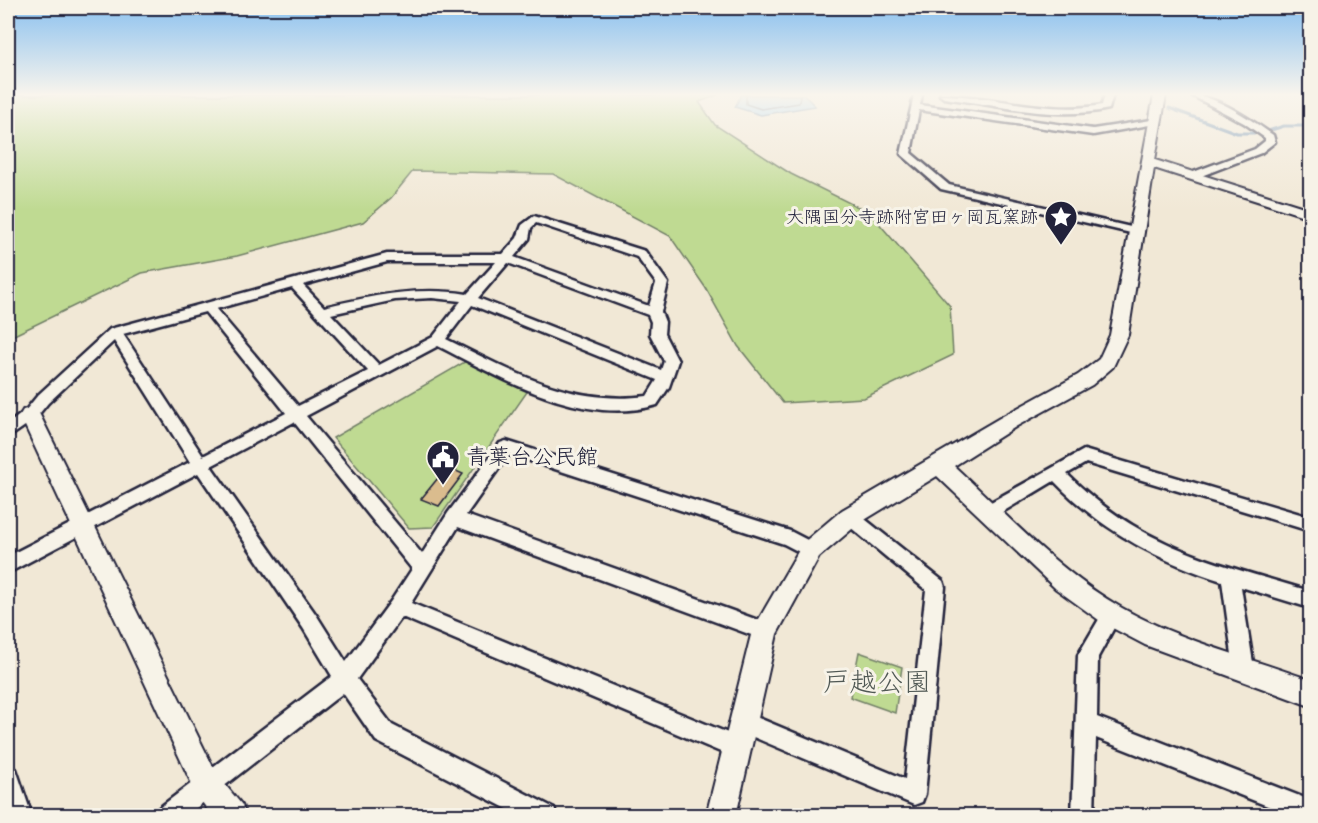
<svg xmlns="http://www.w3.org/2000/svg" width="1318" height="823" font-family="'Comic Neue','Klee One',sans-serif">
<rect width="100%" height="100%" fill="#f1e8d6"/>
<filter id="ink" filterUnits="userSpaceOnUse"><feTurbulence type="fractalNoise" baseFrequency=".0167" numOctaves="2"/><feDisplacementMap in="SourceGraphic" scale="12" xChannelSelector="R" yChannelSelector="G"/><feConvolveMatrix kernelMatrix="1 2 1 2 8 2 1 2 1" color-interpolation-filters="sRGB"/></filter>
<g filter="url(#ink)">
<path fill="#bfda92" stroke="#707e66" stroke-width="1.5" d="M8 95H718L699 102 715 125 791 174 870 213 950 306 953 355 864 398 783 403 738 346 705 287 670 236 553 174 413 171 391 198 363 222 237 256 142 273 8 338Z
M468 360 529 389 433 527 409 528 333 438Z
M859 652 902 667 895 713 850 697Z"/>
<path fill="#9bd2fa" stroke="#6b8cae" stroke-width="1.5" d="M741 95H804L815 106 761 115 735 107Z"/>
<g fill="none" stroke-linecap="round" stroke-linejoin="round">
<path stroke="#526887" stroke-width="1.5" d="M746 95V104L761 109 799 103 800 95"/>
<path stroke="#6b8cae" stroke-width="3" d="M1169 108 1237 133H1254
M1268 131 1284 126H1310"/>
</g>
<path fill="#dabc8e" stroke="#22223b" stroke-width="1.5" d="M447 467 463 474 439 506 421 499Z"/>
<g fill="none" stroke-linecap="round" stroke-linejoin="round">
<g stroke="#22223b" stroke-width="5">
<path id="minor" d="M914 95H922L920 105 1093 129 1158 119V123L1155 124 1093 135 919 110 911 153 949 185 1135 228 1141 231 1135 234 941 189 901 154Z
M940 95C994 95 1047 115 1102 105L1105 95H1113L1109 109C1055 121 998 105 944 98Z
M1191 95C1216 95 1253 121 1273 135L1275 142 1261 153 1196 178H1188V174L1255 149 1265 141V138L1244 123Z
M534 216 645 251 668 283 661 312 665 322 664 334 678 361 669 387 657 405C582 427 503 379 438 346L306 416 422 554 448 513 500 443 506 441 790 531 817 545 820 550 817 555 811 558 784 544 509 454 466 515 772 625 775 631 772 637 765 640 458 527 411 603 745 740 748 748 745 756 737 759 402 617 357 679 392 725 554 808 557 816H521L376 741 343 693 186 816H156L159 808 332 676 303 628 198 473 8 573V556L190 462 114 341 48 403 35 419 8 438V424L25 411 38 395 110 329 387 254H503L517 238 522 225ZM536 223 637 257 656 283 649 306 514 257 529 239 531 228ZM387 262H496L467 294C418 286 372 296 324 307L303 285ZM508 263 648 315 651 322 650 334 664 361 661 370 478 298ZM292 288 368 371 298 406 216 309ZM432 298 461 301 433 337 379 365 331 314 395 300ZM472 305 657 380 647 396C571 406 513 372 446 339ZM205 312 286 413 203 456 123 334ZM294 422 412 569 391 601 346 662 317 616 211 466Z
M1084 450 1310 517V531L1086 463 1067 474C1142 548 1214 562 1310 591V608L1241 587 1254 669 1251 676 1244 679 1237 676 1234 669 1222 581C1158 561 1101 530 1054 481L994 517 988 519 982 517 980 512 982 507Z
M850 510 856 512 943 581 945 587 925 794 922 802 914 805 737 730 733 723 737 716 744 712 905 779 926 590 844 522 841 517 844 512Z
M1112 606 1119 609 1121 615 1098 657 1097 717 1310 800V816H1293L1096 738 1094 816H1072L1078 655 1105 609Z
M8 766 16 769 32 816H9Z"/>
</g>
<g stroke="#22223b" stroke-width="4">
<path id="tertiary" d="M1154 95H1166L1155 160 1310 209V218L1154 168 1128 335 1113 367 1092 385 1017 426 954 466C1006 514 1060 573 1122 608 1180 641 1248 657 1310 680V706L1145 645 1103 623 1056 589 937 476 858 524 819 557 777 634 736 816H706L752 631 803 543 842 510 1003 416 1078 375 1099 359 1110 335Z
M30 408 37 410 40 415 217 775 242 805 246 816H212L197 795 20 415 23 410Z"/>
</g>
<use href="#minor" fill="#f7f3e8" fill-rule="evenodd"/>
<use href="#tertiary" fill="#f7f3e8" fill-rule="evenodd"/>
</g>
</g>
<linearGradient id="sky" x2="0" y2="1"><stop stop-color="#89c0ef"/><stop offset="0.45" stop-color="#f9f5ed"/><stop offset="1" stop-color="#f9f5ed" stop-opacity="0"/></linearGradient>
<rect width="1318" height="210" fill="url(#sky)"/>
<defs>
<g id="sight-pin" transform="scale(1.725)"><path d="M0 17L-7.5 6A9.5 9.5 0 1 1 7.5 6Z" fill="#22223b" stroke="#f7f3e8"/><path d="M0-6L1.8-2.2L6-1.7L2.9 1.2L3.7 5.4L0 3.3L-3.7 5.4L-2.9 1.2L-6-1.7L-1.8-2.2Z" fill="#fff"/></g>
<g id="civic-pin" transform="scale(1.725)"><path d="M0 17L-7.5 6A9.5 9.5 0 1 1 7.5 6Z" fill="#22223b" stroke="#f7f3e8"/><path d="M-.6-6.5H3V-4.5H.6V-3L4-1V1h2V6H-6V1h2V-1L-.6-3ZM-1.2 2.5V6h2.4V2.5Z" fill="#fff"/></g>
</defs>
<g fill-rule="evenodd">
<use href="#sight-pin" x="1061" y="217"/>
<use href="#civic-pin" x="443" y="457"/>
</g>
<g text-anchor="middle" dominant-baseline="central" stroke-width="6" stroke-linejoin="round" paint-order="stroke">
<g font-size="18" fill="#22223b" stroke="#f7f3e8" text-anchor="end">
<text x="1038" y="217">大隅国分寺跡附宮田ヶ岡瓦窯跡</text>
</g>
<g font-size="22" fill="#22223b" stroke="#f7f3e8" text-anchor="start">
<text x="466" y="457">青葉台公民館</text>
</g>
<g font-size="27" fill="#515955" stroke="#f7f3e8">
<text x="877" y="682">戸越公園</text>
</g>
</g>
<rect width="1318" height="823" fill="none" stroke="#f7f3e8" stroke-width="30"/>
<rect x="15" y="15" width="1288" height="793" fill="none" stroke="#22223b" stroke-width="2" filter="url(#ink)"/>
</svg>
